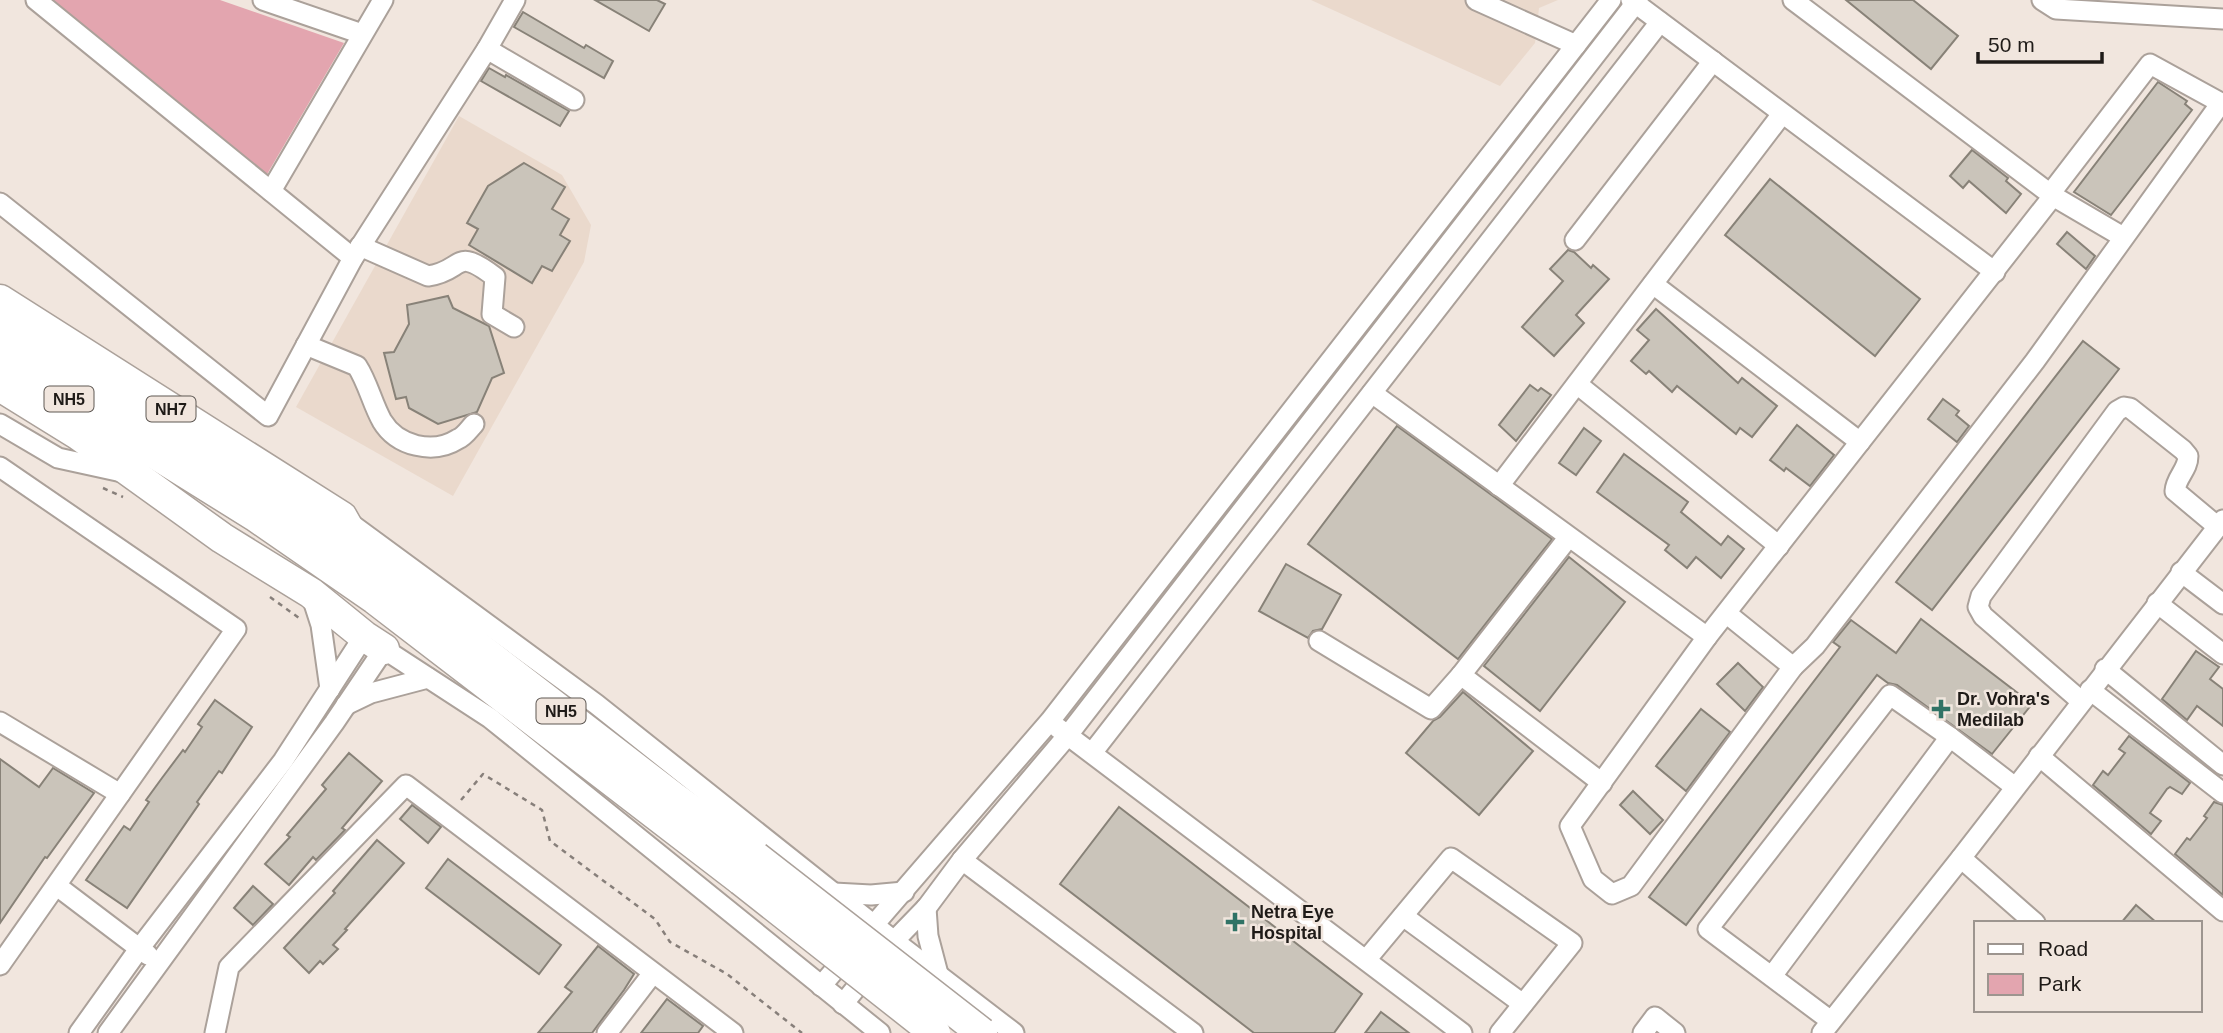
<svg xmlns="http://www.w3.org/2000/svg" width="2223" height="1033" font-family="Arial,sans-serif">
<rect width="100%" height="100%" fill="#f1e6de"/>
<!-- built -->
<g fill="#ead9cc">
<polygon points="1311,0 1558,0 1539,8 1535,43 1500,86"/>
<polygon points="459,116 562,175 591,225 584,262 453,496 296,407"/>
</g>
<!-- green -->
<polygon fill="#e3a5af" points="52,0 220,0 344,43 266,176"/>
<!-- building -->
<g fill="#cac4ba" stroke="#888278" stroke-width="2">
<polygon points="595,0 657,0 665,4 649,31"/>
<polygon points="1846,0 1913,0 1958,36 1931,69"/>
<polygon points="523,12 584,48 586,45 613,61 604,78 514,27"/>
<polygon points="489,68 505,77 506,75 569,111 560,126 481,81"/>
<polygon points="2158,82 2187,101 2185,104 2192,110 2111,215 2074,192"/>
<polygon points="1972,150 2004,175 2008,178 2006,181 2021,194 2006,213 1969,181 1963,188 1950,176"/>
<polygon points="524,163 565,187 552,209 569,219 560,235 570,241 552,271 542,266 532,283 469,245 478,229 467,223 488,186"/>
<polygon points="1770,179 1920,299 1875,356 1725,235"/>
<polygon points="2067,232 2095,256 2086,269 2057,244"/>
<polygon points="1568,250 1574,252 1591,268 1593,265 1609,279 1576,315 1584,323 1554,356 1522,327 1563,281 1550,269"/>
<polygon points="448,296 453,308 489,326 504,373 492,378 477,412 438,424 409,408 406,397 396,399 384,353 394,352 409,324 407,305"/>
<polygon points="1656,309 1738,383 1742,378 1777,406 1752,437 1740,428 1736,434 1677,386 1672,392 1649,371 1646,374 1631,361 1649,340 1637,330"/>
<polygon points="2083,341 2119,369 1932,610 1896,582"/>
<polygon points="1530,385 1538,391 1541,388 1551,395 1516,441 1499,425"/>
<polygon points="1943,399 1959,411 1956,415 1969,426 1957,442 1928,419"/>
<polygon points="1797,425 1834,455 1810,486 1786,468 1784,471 1770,460"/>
<polygon points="1397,426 1552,539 1458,659 1308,544"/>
<polygon points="1584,428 1601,441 1576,475 1559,463"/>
<polygon points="1624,454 1688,502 1681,512 1721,545 1728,536 1744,549 1721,578 1696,557 1687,568 1665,550 1669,545 1597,492"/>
<polygon points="1569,557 1625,602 1540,711 1484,666"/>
<polygon points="1286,564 1341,595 1322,629 1313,631 1308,638 1259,611"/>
<polygon points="1921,619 2032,704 1992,754 1897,685 1888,683 1877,675 1686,925 1649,897 1840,647 1833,642 1851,620 1896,653"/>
<polygon points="2196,651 2219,667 2210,679 2223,689 2223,726 2197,706 2187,720 2162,699"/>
<polygon points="1738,663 1763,687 1745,711 1717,684"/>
<polygon points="1463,692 1533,751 1479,815 1406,753 1433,721 1440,717"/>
<polygon points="215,700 252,727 222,773 219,771 197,802 199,804 127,908 86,880 124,826 130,830 149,802 146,800 162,778 183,750 185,752 202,727 198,724"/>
<polygon points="1701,709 1730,732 1686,791 1656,766"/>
<polygon points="2129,736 2190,783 2182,794 2170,787 2167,789 2150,813 2161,821 2151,834 2093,785 2103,771 2108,775 2125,753 2119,749"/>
<polygon points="349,753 382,781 342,828 345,830 316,860 313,857 289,885 265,864 290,837 287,835 326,789 322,785"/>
<polygon points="0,759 39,787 53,768 94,793 47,858 45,857 0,923"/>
<polygon points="1633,791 1663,820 1650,834 1620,805"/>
<polygon points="2214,802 2223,805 2223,895 2175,854 2187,838 2190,840 2207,818 2204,816"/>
<polygon points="412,805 441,827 428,843 400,819"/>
<polygon points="1119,807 1362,994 1334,1033 1254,1033 1060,884"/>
<polygon points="377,840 404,863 345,929 347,930 333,945 338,949 323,964 320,961 309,973 284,948 335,893 333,891"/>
<polygon points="448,859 561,945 539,974 426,888"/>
<polygon points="253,886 273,904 253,925 234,908"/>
<polygon points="2136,905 2157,923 2121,923"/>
<polygon points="598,946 634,974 624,990 592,1033 538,1033 572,992 565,987"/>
<polygon points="667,999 703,1026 698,1033 641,1033"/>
<polygon points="1381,1012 1409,1033 1365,1033"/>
</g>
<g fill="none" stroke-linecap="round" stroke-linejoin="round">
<defs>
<g id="minor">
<polyline points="36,0 353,258"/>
<polyline points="263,0 362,34"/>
<polyline points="1476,0 1576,45"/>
<polyline points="1631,0 1995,272"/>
<polyline points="2042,0 2056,9 2223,19"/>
<polyline points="487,49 574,100"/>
<polyline points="271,191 383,0"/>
<polyline points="2053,196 2123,237"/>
<polyline points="0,203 268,416 353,258 487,49 515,0"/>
<polyline points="1575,240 1713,61"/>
<path d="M360,246l68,30c37,-5 25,-31 67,1l-3,37 22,13"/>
<polyline points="1653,284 1860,442"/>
<path d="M306,345l51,21c11,17 15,37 25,55 15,25 51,34 76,18 7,-3 11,-10 16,-15"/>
<polyline points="1577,384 1779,546"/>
<polyline points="1372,393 1707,637"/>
<polyline points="0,424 58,458 122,472"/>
<polyline points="0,467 236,629 0,965"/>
<polyline points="1499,486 1782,114"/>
<polyline points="351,524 596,704 894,941 1014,1033"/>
<polyline points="2181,572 2223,604"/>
<polyline points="311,594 321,625 330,689"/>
<polyline points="2157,603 2223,654"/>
<polyline points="1726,613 1793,667 1631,886 1612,894 1593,879 1570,826 1707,637 2053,196 1793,0"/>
<polyline points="1319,641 1431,709 1461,675 1568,538"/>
<polyline points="1793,667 1815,646 2035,361 2221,103 2150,64 2050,194"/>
<polyline points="2105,669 2223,765"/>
<polyline points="1461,675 1602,783"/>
<polyline points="2090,690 2223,793"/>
<path d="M2081,701l-98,-85 -5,-9 3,-11 136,-185 7,-4 6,1 53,42 5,6c0,14 -12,21 -13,35l43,36"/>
<polyline points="346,705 371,693 428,678"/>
<polyline points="0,722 120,794"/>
<polyline points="1058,728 1462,1033"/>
<polyline points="1092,753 1660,22"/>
<polyline points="2039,756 2223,911"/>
<polyline points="1961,858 2035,923"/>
<polyline points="962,860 1193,1033"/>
<polyline points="57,886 148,955"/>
<polyline points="834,893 871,895 904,892"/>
<polyline points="926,908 928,936 938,974"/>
<polyline points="1403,916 1523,1004"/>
<polyline points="1366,960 1451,858 1572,943 1500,1033"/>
<polyline points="1772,976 1950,737"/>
<polyline points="821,986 1050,721 1611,0"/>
<polyline points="843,1004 894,941 927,907 962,860 1068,735 1638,0"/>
<polyline points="1831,1021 1708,929 1890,695 1950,737 2015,787"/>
<polyline points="79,1033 139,949 283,761 364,636"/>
<polyline points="108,1033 334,723 384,649 490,718 880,1033"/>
<polyline points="215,1033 229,967 406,785 733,1033"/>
<polyline points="607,1033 653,973"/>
<polyline points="1643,1033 1655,1017 1675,1033"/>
<polyline points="1822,1033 1961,858 2223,520"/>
</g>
<g id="highway">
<polyline points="0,300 342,517 364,556"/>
<polyline points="0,327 70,367 368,562 673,797 756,857"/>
<polyline points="0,357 255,516 375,599 741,880"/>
<polyline points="0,386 79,435 222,538 311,593 364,636 384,649"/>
</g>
</defs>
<!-- minor casing -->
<use href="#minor" stroke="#aba19a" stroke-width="23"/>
<!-- highway casing -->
<use href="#highway" stroke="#aba19a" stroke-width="33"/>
<!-- path -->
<g stroke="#877f7a" stroke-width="2.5" stroke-dasharray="5 5" stroke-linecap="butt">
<polyline points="103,488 123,497"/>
<polyline points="270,597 299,618"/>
<polyline points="461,800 483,774 542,810 550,841 655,919 670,942 727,974 802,1033"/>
</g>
<!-- minor -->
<use href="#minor" stroke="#fff" stroke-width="19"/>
<!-- highway -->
<use href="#highway" stroke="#fff" stroke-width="30"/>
<defs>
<g id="highway-bridge">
<polyline points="756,857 982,1033"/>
<polyline points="741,880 935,1033"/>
</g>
</defs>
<!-- highway-bridge casing -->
<use href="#highway-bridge" stroke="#aba19a" stroke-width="33" stroke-linecap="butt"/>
<!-- highway-bridge -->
<use href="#highway-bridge" stroke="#fff" stroke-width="30"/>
</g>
<!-- markers -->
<g fill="#307366" stroke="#f1e6de" stroke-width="2.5">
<path d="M1937.5 698.5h7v7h7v7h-7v7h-7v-7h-7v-7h7z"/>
<path d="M1231.5 911.5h7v7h7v7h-7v7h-7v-7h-7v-7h7z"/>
</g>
<g text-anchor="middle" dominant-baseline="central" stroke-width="5" stroke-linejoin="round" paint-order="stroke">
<!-- shield labels -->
<g fill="#f1e6de" stroke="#5e5853" stroke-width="2">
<rect x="44.5" y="386.5" width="49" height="25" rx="5"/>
<rect x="146.5" y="396.5" width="49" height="25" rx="5"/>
<rect x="536.5" y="698.5" width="49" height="25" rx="5"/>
</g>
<g font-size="16" font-weight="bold" fill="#1f1b18">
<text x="69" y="399">NH5</text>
<text x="171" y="409">NH7</text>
<text x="561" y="711">NH5</text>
</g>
<!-- poi labels -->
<g font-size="18" font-weight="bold" fill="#1f1b18" stroke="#f1e6de" text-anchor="start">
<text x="1957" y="699">Dr. Vohra's<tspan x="1957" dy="21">Medilab</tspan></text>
<text x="1251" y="912">Netra Eye<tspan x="1251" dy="21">Hospital</tspan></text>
</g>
</g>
<!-- legend -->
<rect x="1974" y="921" width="228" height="91" fill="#f1e6de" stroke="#9d958f" stroke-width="2"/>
<rect x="1988" y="944" width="35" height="10" fill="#ffffff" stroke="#9d958f" stroke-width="2"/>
<text x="2038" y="956" font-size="21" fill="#1f1b18">Road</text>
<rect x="1988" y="974" width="35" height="21" fill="#e3a5af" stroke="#9d958f" stroke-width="2"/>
<text x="2038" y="991" font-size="21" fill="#1f1b18">Park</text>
<!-- scale -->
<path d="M1978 52v10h124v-10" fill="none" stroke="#1f1b18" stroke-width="3.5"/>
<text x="1988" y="52" font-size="21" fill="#1f1b18" stroke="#f1e6de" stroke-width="5" paint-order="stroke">50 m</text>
</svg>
